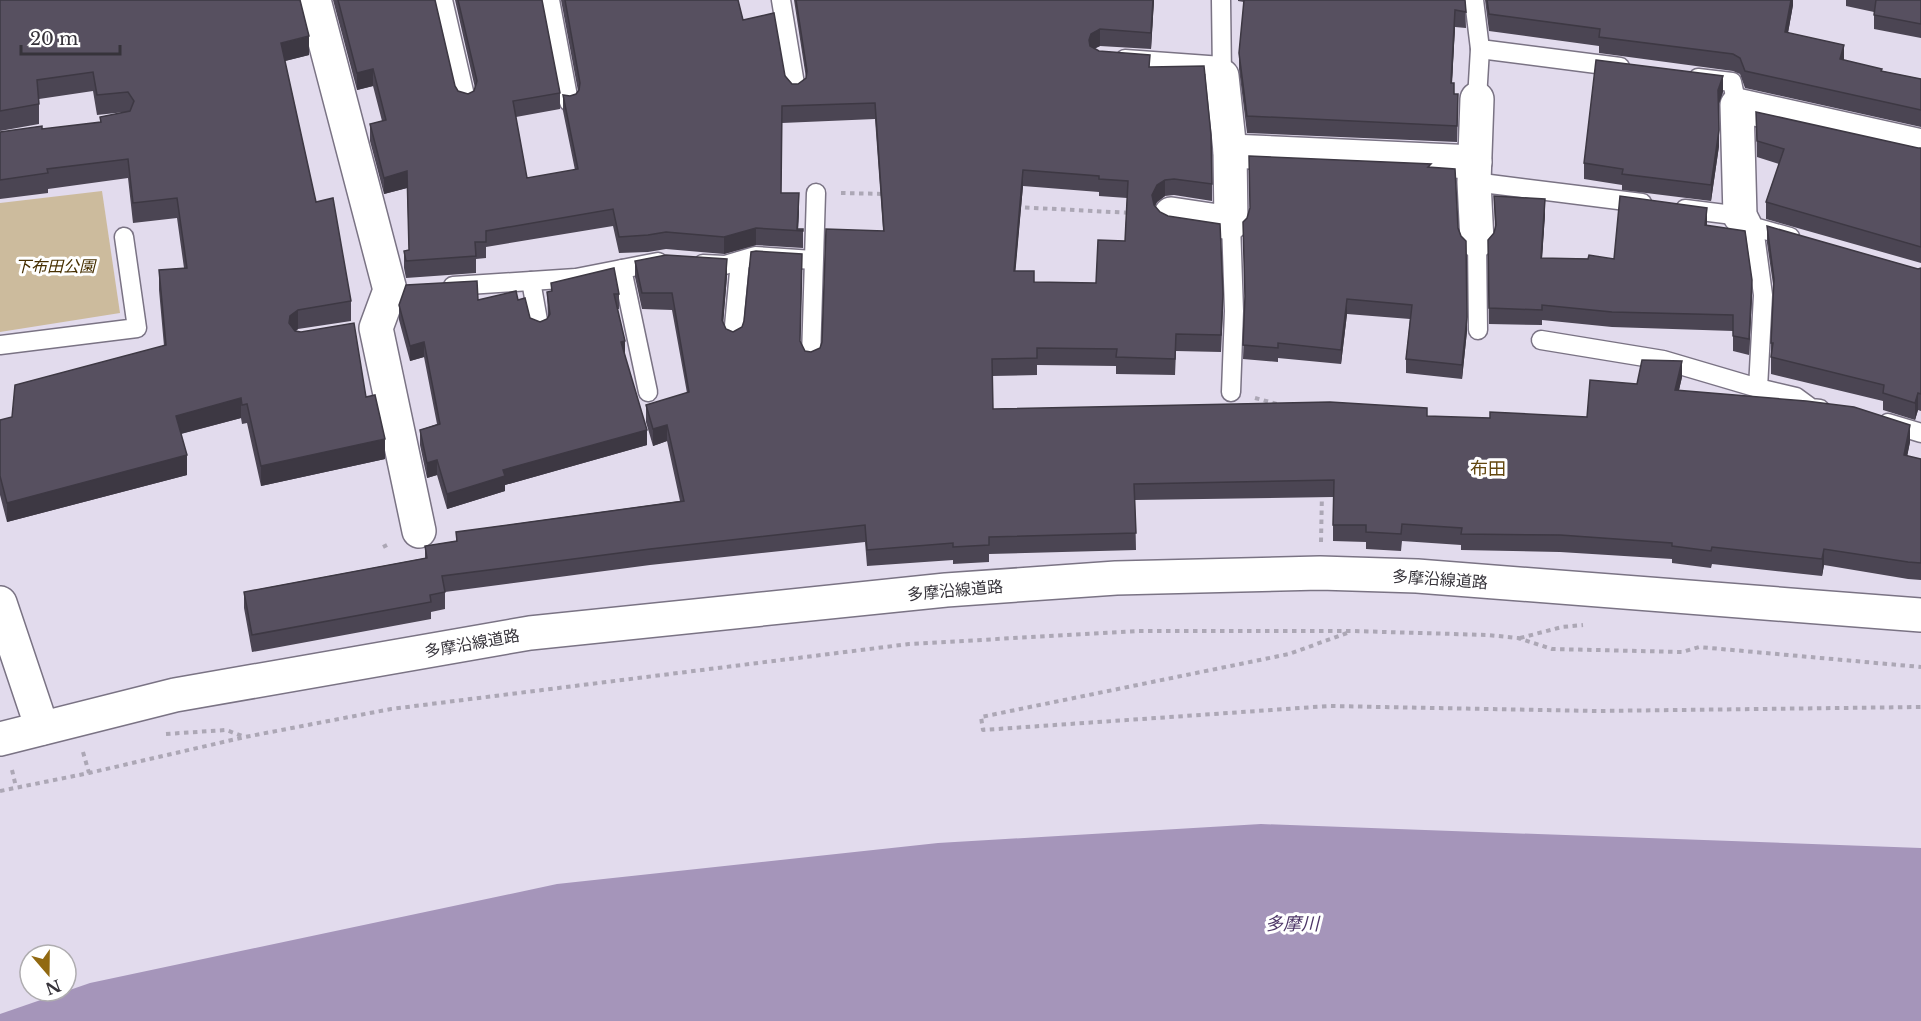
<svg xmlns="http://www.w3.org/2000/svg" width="1921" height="1021" font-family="'Libre Baskerville','Noto Sans JP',serif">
<rect width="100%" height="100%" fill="#e2dbed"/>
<!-- green -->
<polygon fill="#ccbb9d" points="102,191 120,313 0,332 0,203"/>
<!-- water -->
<polygon fill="#a595ba" points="1261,824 1921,848 1921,1021 0,1021 0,1014 90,983 557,884 938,843"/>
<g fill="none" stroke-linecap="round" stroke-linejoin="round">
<defs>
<g id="lane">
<polyline points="443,0 466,100"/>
<polyline points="550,0 569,102"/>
<polyline points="781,0 796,90"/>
<polyline points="1221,0 1222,76"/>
<polyline points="1474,0 1480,49 1477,99"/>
<polyline points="1480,49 1620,67"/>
<polyline points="1125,59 1222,66"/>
<polyline points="1698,78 1732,82 1737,105"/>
<polyline points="1474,182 1642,203"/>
<polyline points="1685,209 1749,217 1754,227 1790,237"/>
<polyline points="1231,223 1234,311 1231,392"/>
<polyline points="1754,227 1763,295 1758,388 1796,397 1811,408 1820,409"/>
<polyline points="1477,241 1478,330"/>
<polyline points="703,264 725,265 755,256 813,260"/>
<polyline points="622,269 648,392"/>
<polyline points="531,281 539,326"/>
<polyline points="453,286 576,278 658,262"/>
<polyline points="733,337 740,261"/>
<polyline points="1541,340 1663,360 1758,388"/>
<polyline points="0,345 137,328 124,237"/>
<polyline points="811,358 816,193"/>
<polyline points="1888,423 1921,433"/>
</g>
<g id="street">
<polyline points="314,0 390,290 376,328 419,531"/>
<polyline points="1230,151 1475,162"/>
<polyline points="1171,214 1231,223 1230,151 1222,76"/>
<polyline points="1740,216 1737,105 1921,146"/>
<polyline points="1477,241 1474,182 1477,99"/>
</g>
<g id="secondary">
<polyline points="0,603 42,728"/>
<polyline points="0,739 175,695 530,633 946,590 1116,578 1320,573 1417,576 1921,615"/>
</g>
</defs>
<!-- lane casing -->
<use href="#lane" stroke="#7a7384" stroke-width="21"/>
<!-- street casing -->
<use href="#street" stroke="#7a7384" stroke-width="36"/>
<!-- secondary casing -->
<use href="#secondary" stroke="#7a7384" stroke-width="36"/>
<!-- path -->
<g stroke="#aca7b5" stroke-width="4" stroke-dasharray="4.5 4.5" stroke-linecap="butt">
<polyline points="841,193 885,194"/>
<polyline points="1016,207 1132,213"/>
<polyline points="1255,398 1277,404"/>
<polyline points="1321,542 1322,492"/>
<polyline points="383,547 391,543"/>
<polyline points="1347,633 1289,654 981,717 983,730 1329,706 1597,711 1921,707"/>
<polyline points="1520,638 1562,627 1583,625"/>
<polyline points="166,734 226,730 245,737"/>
<polyline points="83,752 89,773"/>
<polyline points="12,770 16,787"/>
<polyline points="0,791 89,773 245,737 391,709 909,644 1139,631 1352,631 1488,635 1518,638 1552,649 1682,652 1699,647 1921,667"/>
</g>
<!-- lane -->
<use href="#lane" stroke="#fff" stroke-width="18"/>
<!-- street -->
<use href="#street" stroke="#fff" stroke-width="33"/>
<!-- secondary -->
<use href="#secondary" stroke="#fff" stroke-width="33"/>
</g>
<!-- wall -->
<g fill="#4b4553" fill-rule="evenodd">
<polygon points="0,0 309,55 285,61 316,202 351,301 351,321 298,329 296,331 366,397 385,459 261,486 247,423 242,424 241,418 181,434 187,475 7,522 0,495 0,420 12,417 164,346 159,290 159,270 184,268 177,218 133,223 128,178 48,189 48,193 0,199 0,132 42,129 100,123 100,117 125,112 97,115 93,91 39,99 39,124 0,131"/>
<path d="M333,0h102l20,86 3,5 10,3 6,-3 1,-3 -20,-88h87l18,93v16l-44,8 11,61 48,-8 -12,-59v-16l7,1 6,-2 2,-3 -17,-91h177l5,20 49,64h6l8,-6 -12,-78h360l-3,49 -51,-3 -6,3 5,2 51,16 62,117v17l-38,-6 -9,1 -8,6 -2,4 68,105 -2,41 -45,-1 -1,24 -59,-1v-8l-79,-1v10l-45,1 1,33 497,9 97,-1 50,-33 45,-7 -3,13 231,52 -3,14 14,3v121l-13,-1 -84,-14 -2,11 -110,-12 -1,4 -39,-5v-4l-112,-7 -99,-2v-5l-59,-4 -1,10 -35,-2v-7l-33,-1v-44l-198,3 1,50 -147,4v8l-36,2v-4l-86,6 -2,-24 -215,23 -205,27v17l-14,3v7l-179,33 -8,-44v-16l181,-34v-12l31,-5v-9l224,-31 -13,-60 -14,5 -7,-24v-17l41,-12 -15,-83 -30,-1 -7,-32v-16l92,15 -4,47 3,6 7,3 9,-5 60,-56 -2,71 5,9 6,1 9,-4 63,-118 -8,-111 -93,4 -1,70 18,17 -1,19h5v19l-47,-3 -32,9 -58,-5 -18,3 -29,1 -6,-27 -127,21v11l-10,1v14l-70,5 -2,-10v-17l5,-1 -2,-62 -23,6 -14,-53v-17l12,-3 -9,-35 -16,4zM1023,186l76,6v4l28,2 -2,43 -29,42 -62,-1 -19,-11z"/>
<polygon points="1238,0 1465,0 1466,28 1455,27 1452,83 1458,111 1457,142 1247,133 1239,69 1239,53 1244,2 1238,1"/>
<polygon points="1485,0 1793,0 1793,5 1788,33 1844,60 1882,71 1921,79 1921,127 1745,88 1740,74 1733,71 1599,53 1599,46 1489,31"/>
<polygon points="1846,0 1921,0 1921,38 1874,29 1874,12 1846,6"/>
<polygon points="1723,92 1719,104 1719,146 1711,201 1622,190 1622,185 1584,179 1584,163"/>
<polygon points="1756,112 1918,148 1921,148 1921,263 1766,219 1766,202 1779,164 1757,157"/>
<polygon points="1431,167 1458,228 1467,331 1462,379 1406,373 1406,359 1410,319 1347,314 1341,364 1278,358 1278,362 1243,359 1245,303 1243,222 1247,218"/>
<polygon points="1494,196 1545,214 1542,258 1614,259 1707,223 1707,226 1752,295 1749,355 1733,351 1733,331 1612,327 1542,320 1542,325 1489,324 1488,240 1494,233 1495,228"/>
<polygon points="1767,226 1918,269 1921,268 1921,411 1918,410 1915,420 1883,410 1883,401 1771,374 1771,343 1774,291 1767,243"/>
<polygon points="551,283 619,294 619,309 617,309 625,355 647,445 505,485 505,491 447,509 437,475 427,478 420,445 420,430 437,424 424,357 410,361 399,320 399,305 478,300 518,300 530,318 540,322 547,319 548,317 547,292 551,291"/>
</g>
<!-- shaded-wall -->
<g fill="#3d3843">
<polygon points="1153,0 1154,0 1151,49 1151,33"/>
<polygon points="1791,0 1793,0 1793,5 1785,49 1785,32"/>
<polygon points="1455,10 1455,27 1451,100 1451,83"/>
<polygon points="1100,29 1100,46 1091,50 1089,40 1091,34"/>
<polygon points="309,36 309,55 281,62 281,43"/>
<polygon points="1844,45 1844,62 1840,59"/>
<polygon points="373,69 373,86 357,90 357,73"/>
<polygon points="1723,76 1723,92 1718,106 1718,90"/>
<polygon points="1719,130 1719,146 1711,201 1711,185"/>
<polygon points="1023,170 1023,186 1014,288 1014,271"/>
<polygon points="407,171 407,188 384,194 384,178"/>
<polygon points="1165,180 1165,196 1157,202 1152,212 1152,195 1157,185"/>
<polygon points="799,193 799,210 798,231 797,231"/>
<polygon points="1545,199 1545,214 1541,274 1541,258"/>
<polygon points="1707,208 1707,223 1705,241 1705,225"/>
<polygon points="756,228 756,245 724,254 724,237"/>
<polygon points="727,259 727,276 722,337 722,320"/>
<polygon points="1752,280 1752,295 1749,355 1749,339"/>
<polygon points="1347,299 1347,314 1341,364 1341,350"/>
<polygon points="298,310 298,329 290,335 290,316"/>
<polygon points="1467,317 1467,331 1462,379 1462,365"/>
<polygon points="625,341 625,356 621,342"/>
<polygon points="424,342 424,357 410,361 410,346"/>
<polygon points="1682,361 1682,377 1675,407 1675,390"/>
<polygon points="1918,393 1918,410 1915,420 1915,403"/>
<polygon points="241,398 241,418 176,435 176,416"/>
<polygon points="667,425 667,441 653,446 653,429"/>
<polygon points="1910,425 1910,442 1904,472 1904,455"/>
<polygon points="647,430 647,445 505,485 505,491 447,509 447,494 503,470"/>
<polygon points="385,439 385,459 261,486 261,466"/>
<polygon points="187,455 187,475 7,522 7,503"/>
<polygon points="437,460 437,475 427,478 427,463"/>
<polygon points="1824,549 1824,565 1822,576 1822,559"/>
</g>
<!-- building -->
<g fill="#575060" stroke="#3d3843" stroke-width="1.5" fill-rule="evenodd">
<polygon points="0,0 300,0 309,36 281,43 316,202 333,198 351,301 298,310 290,316 289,323 295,331 301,332 354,323 366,397 375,395 385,439 261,466 247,404 242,405 241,398 176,416 187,455 7,503 0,476 0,420 12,417 15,385 166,345 159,270 187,268 177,198 133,203 128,159 47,169 48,173 0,180 0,132 42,126 42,129 101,122 100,117 130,111 134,101 128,92 97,95 93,72 37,80 39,104 0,111"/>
<path d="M338,0h97l20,86 3,5 10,3 6,-3 3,-10 -19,-81h84l18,93 -47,8 14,77 51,-9 -15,-74 7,1 6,-2 3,-4 1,-7 -15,-83h173l5,20 31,-7 11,63 7,8h6l8,-6 1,-7 -11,-71h357l-2,33 -51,-4 -9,5 -2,6 1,6 9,5 51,4 -1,12 55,-1 7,69 1,49 -38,-5 -9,1 -8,5 -5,10 2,10 6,7 8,4 52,8 3,70 -2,41 -45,-1 -1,25 -59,-2 1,-8 -80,-1v10l-45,1 1,50 337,-7 97,6v8l63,2v-6l97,5 3,-37 47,4 5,-24 40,1 -7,29 131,11 48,6 56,18 -6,30 17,4v104l-13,-1 -84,-13 -2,10 -110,-12 -1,4 -39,-5v-3l-112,-8 -99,-1 1,-6 -60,-4 -1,10 -35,-2v-7h-33l1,-45 -200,4 2,49 -147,4v8l-36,2v-4l-86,7 -2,-25 -215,24 -208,27 3,16 -15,3 1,7 -179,33 -8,-43 183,-34 -2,-12 32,-5 -1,-9 228,-31 -17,-76 -14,4 -7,-24 43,-13 -17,-99h-30l-7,-32 31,-6 61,4 -5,61 4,9 7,3 9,-5 2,-6 7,-69 5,-1 46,3 -2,87 5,10 6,1 9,-4 2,-6 4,-113 58,2 -9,-128 -93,3 -1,87h18l-2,36h6v2l-47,-3 -32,9 -58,-5 -18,3 -29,2 -6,-28 -127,22v11h-11l1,14 -70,5 -2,-10 5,-1 -2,-79 -23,7 -14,-54 16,-4 -13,-51 -16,4zM1023,170l76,6v3l29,2 -3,60 -27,-1 -2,43 -62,-1v-11h-20z"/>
<polygon points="1244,0 1465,0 1466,12 1455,10 1451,83 1454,83 1454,94 1458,94 1457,126 1247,116 1239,53"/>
<polygon points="1487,0 1791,0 1785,32 1844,45 1840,59 1882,69 1881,71 1921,79 1921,110 1745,71 1740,58 1733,54 1599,37 1600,29 1489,14"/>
<polygon points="1876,0 1921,0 1921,24 1874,15"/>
<polygon points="1596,60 1723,76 1718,90 1719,130 1711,185 1622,174 1623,169 1584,163"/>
<polygon points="1756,112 1918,148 1921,148 1921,247 1766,202 1784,149 1757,141"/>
<polygon points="1249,156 1431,164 1428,167 1455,169 1458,228 1461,236 1466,241 1467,317 1462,365 1406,359 1412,305 1347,299 1341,350 1278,343 1278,348 1243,345 1245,296 1243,222 1247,218 1250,208"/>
<polygon points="1494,196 1545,199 1541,258 1588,259 1589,255 1614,259 1620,196 1707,208 1705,225 1745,231 1752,280 1749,339 1733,336 1733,315 1612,312 1542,305 1542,310 1489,308 1488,240 1494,233 1496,225"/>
<polygon points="1767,226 1918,269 1921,268 1921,394 1918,393 1915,403 1883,393 1884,385 1771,357 1773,343 1771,343 1774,279"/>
<polygon points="614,268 619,294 614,294 625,341 621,342 647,430 503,470 505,476 447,494 437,460 427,463 420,430 440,424 424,342 410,346 399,305 406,285 477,281 478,300 516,291 518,300 525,298 530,318 540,322 547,319 550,314 547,292 552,291 551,283"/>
</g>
<g text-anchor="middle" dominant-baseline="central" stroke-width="6" stroke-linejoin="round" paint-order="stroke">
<!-- park labels -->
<g font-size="16" font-style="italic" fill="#462f00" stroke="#fff">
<text x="55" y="266">下布田公園</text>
</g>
<!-- street labels -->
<g font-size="16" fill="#36333a" stroke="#fff">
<text transform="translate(1440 579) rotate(4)">多摩沿線道路</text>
<text transform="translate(955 590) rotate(-5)">多摩沿線道路</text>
<text transform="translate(472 643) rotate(-10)">多摩沿線道路</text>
</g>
<!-- neighbourhood labels -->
<g font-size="18" fill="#64480f" stroke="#fff">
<text x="1488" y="469">布田</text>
</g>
<!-- water labels -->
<g font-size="18" font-style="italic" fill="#4d3667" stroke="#fff">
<text x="1292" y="924">多摩川</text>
</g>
</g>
<!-- north arrow -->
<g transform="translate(48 973) rotate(160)"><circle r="28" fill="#ffffff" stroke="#afadb0" stroke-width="1.5"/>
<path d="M0-4.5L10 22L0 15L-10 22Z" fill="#916911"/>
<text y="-9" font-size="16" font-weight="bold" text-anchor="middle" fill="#36333a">N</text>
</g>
<!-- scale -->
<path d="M21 45v9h99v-9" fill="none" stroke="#36333a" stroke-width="3"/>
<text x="30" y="45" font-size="18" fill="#36333a" stroke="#ffffff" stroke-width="4.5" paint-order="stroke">20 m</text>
</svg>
